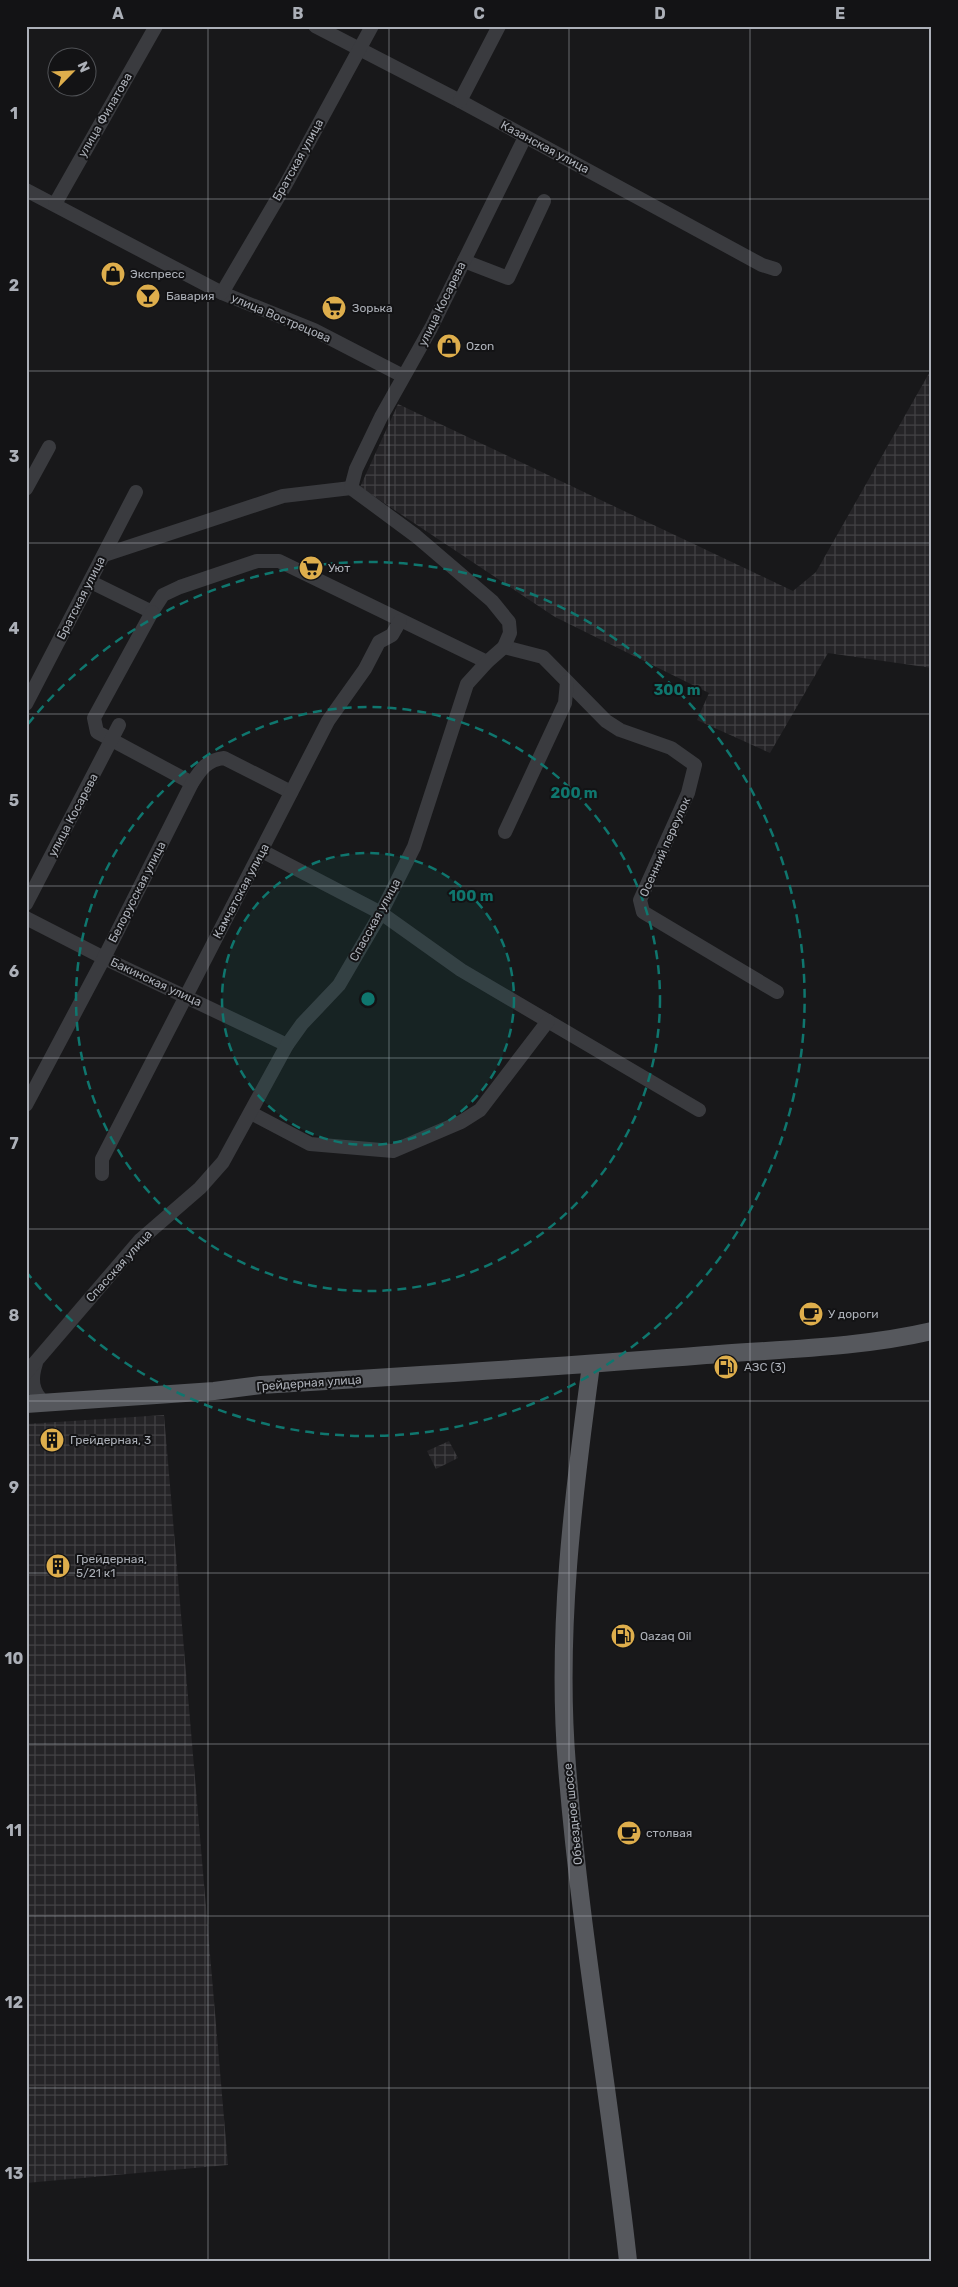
<svg xmlns="http://www.w3.org/2000/svg" width="958" height="2287" font-family="Rubik,sans-serif">
<defs>
<pattern id="industrial-grid" width="8" height="8" patternUnits="userSpaceOnUse" patternTransform="scale(1.25)"><rect width="8" height="8" fill="#252427"/><path d="M0 4h8M4 0v8" fill="none" stroke="#424144"/></pattern>
</defs>
<rect width="100%" height="100%" fill="#18181a"/>
<!-- industrial -->
<g fill="url(#industrial-grid)">
<polygon points="932,368 932,668 828,653 770,753 697,720 709,693 555,617 360,487 398,404 793,591 816,572"/>
<polygon points="164,1415 228,2165 26,2183 26,1424"/>
<polygon points="449,1441 458,1458 436,1469 427,1451"/>
</g>
<g fill="none" stroke-linecap="round" stroke-linejoin="round">
<!-- minor -->
<g stroke="#3a3b3f" stroke-width="14">
<polyline points="315,26 460,101 762,265 775,269"/>
<polyline points="460,101 499,26"/>
<polyline points="26,190 222,293 314,330 403,376"/>
<polyline points="55,204 156,26"/>
<polyline points="464,261 508,278 544,201"/>
<polyline points="222,293 286,184 372,26"/>
<polyline points="26,489 49,447"/>
<polyline points="104,555 283,496 351,488"/>
<polyline points="91,582 152,612 163,595 180,587 257,561 279,561 487,662"/>
<polyline points="152,612 94,718 97,732 192,783"/>
<polyline points="504,647 543,657 606,721 620,730 671,748 695,765 688,793 640,900 643,912 777,992"/>
<polyline points="26,704 136,492"/>
<polyline points="505,832 565,703 567,682"/>
<polyline points="262,851 381,913 461,970 699,1110"/>
<polyline points="26,904 119,725"/>
<polyline points="26,918 104,958 287,1045"/>
<path d="M26,1105l78,-147 88,-175c9,-14 15,-23 32,-25l67,34"/>
<polyline points="251,1113 310,1144 393,1151 461,1122 480,1110 548,1021"/>
<polyline points="102,1174 102,1159 328,721 365,669 379,642 392,635 400,621"/>
<path d="M36,1363c-5,15 -5,29 9,40"/>
<polyline points="26,1373 140,1240 200,1188 223,1162 287,1045 302,1024 339,985 381,913 414,847 467,684 487,662 504,647 510,633 509,622 492,601 416,536 351,488 356,469 381,417 431,328 525,137"/>
</g>
<!-- major -->
<g stroke="#56585d" stroke-width="18">
<path d="M591,1365c-18,132 -35,268 -24,401 13,166 43,330 61,495"/>
<path d="M26,1404l188,-13 47,-6c149,-9 297,-18 445,-30 75,-6 153,-7 226,-24"/>
</g>
</g>
<!-- grid -->
<path fill="none" stroke="#acb0b8" stroke-width="1" stroke-opacity="0.55" d="M208,26v2235M389,26v2235M569,26v2235M750,26v2235M26,199h906M26,371h906M26,543h906M26,714h906M26,886h906M26,1058h906M26,1229h906M26,1401h906M26,1573h906M26,1744h906M26,1916h906M26,2088h906"/>
<!-- distance rings -->
<circle cx="368" cy="999" r="146" fill="#0f766e" fill-opacity=".12"/>
<g fill="none" stroke="#0f766e" stroke-width="2.5" stroke-dasharray="9 6">
<circle cx="368" cy="999" r="146"/>
<circle cx="368" cy="999" r="292"/>
<path d="M28 724A437 437 0 1 1 28 1274"/>
</g>
<!-- icons -->
<defs>
<symbol id="shop-disc" viewBox="-11 -11 22 22"><circle r="9.5" fill="#deae4c" stroke="#131315"/><path d="M-5-2.5h2.3a2.7 3.5 0 0 1 5.4 0H5L5.5 6h-11ZM-1.5-2.5h3a1.5 2.3 0 0 0-3 0Z" fill="#111"/></symbol>
<symbol id="bar-disc" viewBox="-11 -11 22 22"><circle r="9.5" fill="#deae4c" stroke="#131315"/><path d="M-6-5H6L.8 .8V4.5H3.5V6h-7V4.5H-.8V.8Z" fill="#111"/></symbol>
<symbol id="supermarket-disc" viewBox="-11 -11 22 22"><circle r="9.5" fill="#deae4c" stroke="#131315"/><path d="M-6-5.5h2.5l.6 2H6L4.5 2H-2.5L-4.4-4H-6ZM-1.5 3.2a1.3 1.3 0 1 0 .1 0ZM3 3.2a1.3 1.3 0 1 0 .1 0Z" fill="#111"/></symbol>
<symbol id="cafe-disc" viewBox="-11 -11 22 22"><circle r="9.5" fill="#deae4c" stroke="#131315"/><path d="M-5.5-4.5H6V0H3Q3 3.5 0 3.5H-2.5Q-5.5 3.5-5.5 0ZM3-3.2v2h1.7v-2ZM-6 4.5H4V6H-6Z" fill="#111"/></symbol>
<symbol id="fuel-disc" viewBox="-11 -11 22 22"><circle r="9.5" fill="#deae4c" stroke="#131315"/><path d="M-5.5-6h7V0h2V4h1.3V-2.5L3-4.5l.8-.8L6-3V5H2.5V1h-1V6h-7ZM-4.2-4.7v3.2H.2V-4.7Z" fill="#111"/></symbol>
<symbol id="building-disc" viewBox="-11 -11 22 22"><circle r="9.5" fill="#deae4c" stroke="#131315"/><path d="M-4-6H4V6H1V3H-1V6H-4ZM-2.5-4.3h1.7v1.8h-1.7ZM.8-4.3h1.7v1.8H.8ZM-2.5-1h1.7V.8h-1.7ZM.8-1h1.7V.8H.8Z" fill="#111"/></symbol>
</defs>
<g fill-rule="evenodd">
<use href="#shop-disc" x="99" y="260" width="28" height="28"/>
<use href="#bar-disc" x="134" y="282" width="28" height="28"/>
<use href="#supermarket-disc" x="320" y="294" width="28" height="28"/>
<use href="#shop-disc" x="435" y="332" width="28" height="28"/>
<use href="#supermarket-disc" x="297" y="554" width="28" height="28"/>
<use href="#cafe-disc" x="797" y="1300" width="28" height="28"/>
<use href="#fuel-disc" x="712" y="1353" width="28" height="28"/>
<use href="#building-disc" x="38" y="1426" width="28" height="28"/>
<use href="#building-disc" x="44" y="1552" width="28" height="28"/>
<use href="#fuel-disc" x="609" y="1622" width="28" height="28"/>
<use href="#cafe-disc" x="615" y="1819" width="28" height="28"/>
</g>
<g text-anchor="middle" dominant-baseline="central" stroke-width="4" stroke-linejoin="round" paint-order="stroke">
<!-- street labels -->
<g font-size="12" fill="#acb0b8" stroke="#131315">
<text transform="translate(105 115) rotate(-60)">улица Филатова</text>
<text transform="translate(545 147) rotate(28)">Казанская улица</text>
<text transform="translate(298 160) rotate(-61)">Братская улица</text>
<text transform="translate(442 304) rotate(-64)">улица Косарева</text>
<text transform="translate(281 318) rotate(23)">улица Вострецова</text>
<text transform="translate(81 598) rotate(-63)">Братская улица</text>
<text transform="translate(73 815) rotate(-62)">улица Косарева</text>
<text transform="translate(665 847) rotate(-66)">Осенний переулок</text>
<text transform="translate(241 891) rotate(-62)">Камчатская улица</text>
<text transform="translate(137 892) rotate(-63)">Белорусская улица</text>
<text transform="translate(375 920) rotate(-61)">Спасская улица</text>
<text transform="translate(156 982) rotate(25)">Бакинская улица</text>
<text transform="translate(119 1266) rotate(-48)">Спасская улица</text>
<text transform="translate(309 1383) rotate(-4)">Грейдерная улица</text>
<text transform="translate(573 1814) rotate(-96)">Объездное шоссе</text>
</g>
<!-- poi labels -->
<g font-size="12" fill="#acb0b8" stroke="#131315" text-anchor="start">
<text x="130" y="274">Экспресс</text>
<text x="166" y="296">Бавария</text>
<text x="352" y="308">Зорька</text>
<text x="466" y="346">Ozon</text>
<text x="328" y="568">Уют</text>
<text x="828" y="1314">У дороги</text>
<text x="744" y="1367">АЗС (3)</text>
<text x="70" y="1440">Грейдерная, 3</text>
<text x="76" y="1559">Грейдерная,<tspan x="76" dy="14">5/21 к1</tspan></text>
<text x="640" y="1636">Qazaq Oil</text>
<text x="646" y="1833">столвая</text>
</g>
</g>
<circle cx="368" cy="999" r="8" fill="#0f766e" stroke="#131315" stroke-width="2.5"/>
<g font-size="15" text-anchor="middle" font-weight="bold" fill="#0f766e" stroke="#131315" stroke-width="4" stroke-linejoin="round" paint-order="stroke">
<text x="677" y="695">300 m</text>
<text x="574" y="798">200 m</text>
<text x="471" y="901">100 m</text>
</g>
<!-- border -->
<rect width="958" height="2287" fill="none" stroke="#131315" stroke-width="55"/>
<!-- north arrow -->
<g transform="translate(72 72) rotate(66)"><circle r="24" fill="#131315" stroke="#505256"/>
<path d="M0-4L9 19L0 12L-9 19Z" fill="#deae4c"/>
<text y="-8" font-size="14" font-weight="bold" text-anchor="middle" fill="#acb0b8">N</text>
</g>
<rect x="28" y="28" width="902" height="2232" fill="none" stroke="#acb0b8" stroke-width="2"/>
<g font-size="16" text-anchor="middle" font-weight="bold" fill="#acb0b8">
<text x="118" y="19">A</text>
<text x="298" y="19">B</text>
<text x="479" y="19">C</text>
<text x="660" y="19">D</text>
<text x="840" y="19">E</text>
<text x="14" y="119">1</text>
<text x="14" y="291">2</text>
<text x="14" y="462">3</text>
<text x="14" y="634">4</text>
<text x="14" y="806">5</text>
<text x="14" y="977">6</text>
<text x="14" y="1149">7</text>
<text x="14" y="1321">8</text>
<text x="14" y="1493">9</text>
<text x="14" y="1664">10</text>
<text x="14" y="1836">11</text>
<text x="14" y="2008">12</text>
<text x="14" y="2179">13</text>
</g>
</svg>
